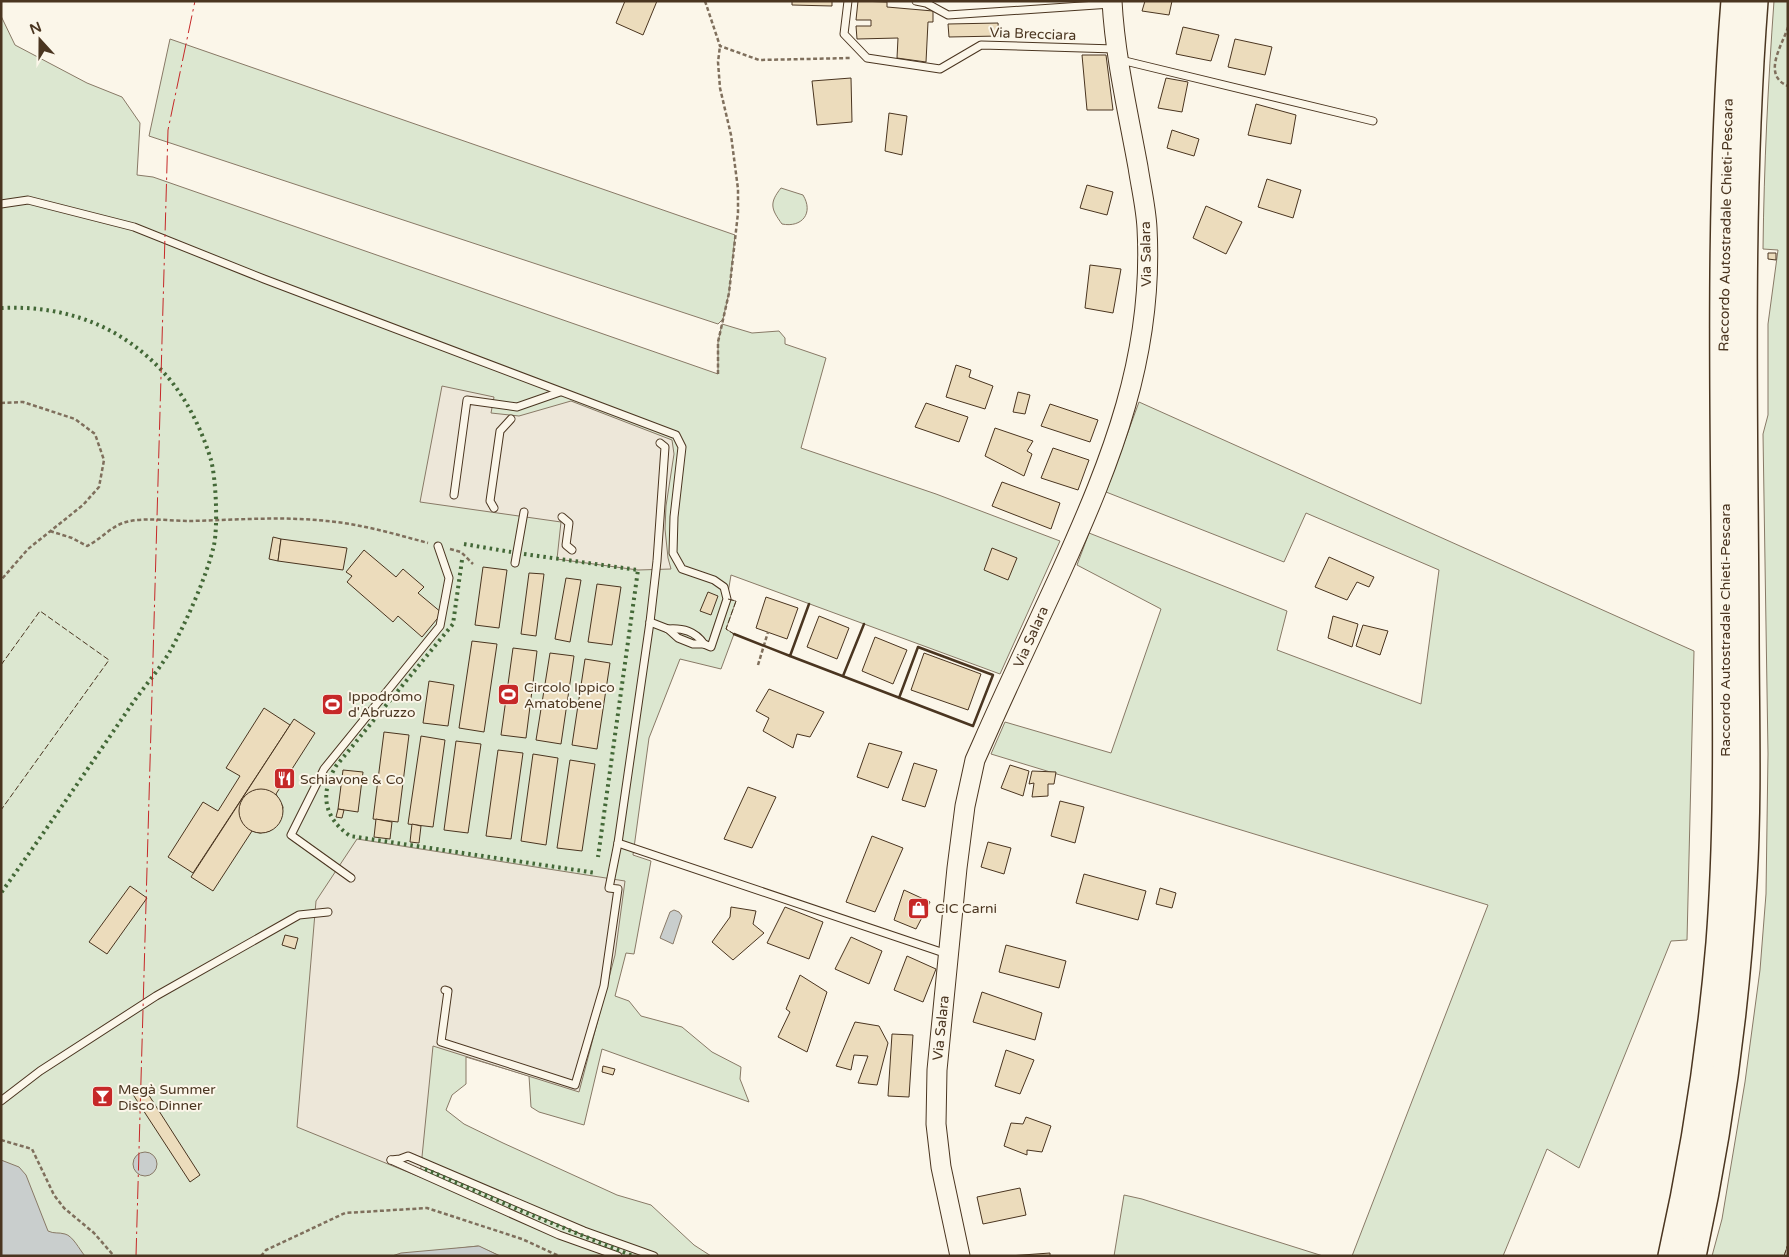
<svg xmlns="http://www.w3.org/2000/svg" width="1789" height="1257" font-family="'Varela Round',sans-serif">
<rect width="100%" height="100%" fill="#fbf6e9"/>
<!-- green -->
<g fill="#dce7d0" stroke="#887966">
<path d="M1774,1h14v1243l-4,12h-72l10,-37 23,-137 15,-112 6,-76 2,-140 -5,-320 5,-19v-91l10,-74 -15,-1c1,-83 5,-165 11,-248z"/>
<polygon points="1,16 15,45 87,83 122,97 140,123 137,175 153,177 718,374 718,342 722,324 752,333 779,331 785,338 785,344 826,358 801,448 936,494 1060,541 1000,674 731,575 727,599 736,601 726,629 734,634 721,669 680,659 649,738 633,855 651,861 634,954 626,953 615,996 629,1001 641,1016 682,1027 712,1052 741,1067 740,1079 749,1102 602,1049 584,1125 539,1112 531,1107 529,1076 466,1057 466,1084 452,1095 446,1110 464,1124 503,1143 617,1195 651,1205 694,1245 711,1256 500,1256 478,1246 392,1256 1,1256"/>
<polygon points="170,39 735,235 729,293 723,319 718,324 149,136"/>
<path d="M781,188l22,7c11,18 -1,33 -21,29 -11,-15 -13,-21 -1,-36z"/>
<polygon points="1139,402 1694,651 1687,940 1671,941 1579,1168 1547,1149 1503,1256 1352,1256 1488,905 991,754 1005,722 1111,753 1161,609 1077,565 1089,533 1287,611 1277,650 1421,704 1439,570 1306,513 1284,562 1106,492"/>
<polygon points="1124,1195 1142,1199 1323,1256 1114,1256"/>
</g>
<!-- parking -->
<g fill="#ede7d9" stroke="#887966">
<polygon points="442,386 494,397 491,413 519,416 571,401 672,440 674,454 666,506 665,529 668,558 671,569 638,570 557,559 561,522 420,502"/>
<polygon points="357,839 625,881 615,955 579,1092 433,1046 420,1177 297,1127 316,901"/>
</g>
<!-- water -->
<g fill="#c9cecd" stroke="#887966">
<polygon points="674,910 679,912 682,916 673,944 660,938 670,912"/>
<circle cx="145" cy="1164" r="12"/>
<path d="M1,1160l18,7 7,8 22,56c6,3 10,1 17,3 8,2 14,15 20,22h-84z"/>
<polygon points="479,1246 500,1256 392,1256 401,1253"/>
</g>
<!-- building -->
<g fill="#ecdcbc" stroke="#4a3520">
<polygon points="625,1 657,1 643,35 616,23"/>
<polygon points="792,1 832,1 832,6 792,5"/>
<polygon points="858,1 887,2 887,7 933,11 933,22 928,22 926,62 897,58 898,38 857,39 856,26 871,26 871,20 856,20"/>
<polygon points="1145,1 1172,1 1169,15 1142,11"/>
<polygon points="998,23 999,36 949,37 948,24"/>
<polygon points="1183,27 1219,35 1211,61 1176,54"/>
<polygon points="1235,39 1272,47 1265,75 1228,67"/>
<polygon points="1082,55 1106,55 1113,110 1087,110"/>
<polygon points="851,78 852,122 817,125 812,81"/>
<polygon points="1166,78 1188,82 1182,112 1158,108"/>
<polygon points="1256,104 1296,115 1291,144 1248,135"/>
<polygon points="889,113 907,116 902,155 885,151"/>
<polygon points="1172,130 1199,139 1194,156 1167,148"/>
<polygon points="1267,179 1301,190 1293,218 1258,207"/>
<polygon points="1087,185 1113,192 1107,215 1080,208"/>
<polygon points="1206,206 1242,222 1226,254 1193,238"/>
<polygon points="1768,253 1776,253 1776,260 1768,259"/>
<polygon points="1090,265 1121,269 1113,313 1085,308"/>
<polygon points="956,365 971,370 969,377 993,386 985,409 946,397"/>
<polygon points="1018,392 1030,395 1025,414 1013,412"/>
<polygon points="926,403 968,417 959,442 915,427"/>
<polygon points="1050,404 1098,420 1090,442 1041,426"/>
<polygon points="995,428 1033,441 1027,451 1032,454 1024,476 985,456"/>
<polygon points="1053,448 1089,460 1078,490 1041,478"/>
<polygon points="1002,482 1060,503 1051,529 992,506"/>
<polygon points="273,537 281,539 278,561 269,559"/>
<polygon points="281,539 347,548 343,570 278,561"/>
<polygon points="992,548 1017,558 1008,580 984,570"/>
<polygon points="364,550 396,577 403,569 424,587 418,593 442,613 422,637 398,616 393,622 347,582 352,576 346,572"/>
<polygon points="1329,557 1374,577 1369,587 1357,582 1347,600 1315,587"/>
<polygon points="483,567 507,570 499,628 475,625"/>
<polygon points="529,573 544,574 536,636 521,634"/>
<polygon points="566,578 581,580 570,642 555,639"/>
<polygon points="597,584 621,587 612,645 588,642"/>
<polygon points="708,592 718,596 711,615 700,611"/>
<polygon points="766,597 798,608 787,639 756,628"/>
<polygon points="819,616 849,628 837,659 807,647"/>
<polygon points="1333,616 1358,624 1352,647 1328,638"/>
<polygon points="1363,625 1388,631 1380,655 1356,646"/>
<polygon points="875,637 907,650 893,684 862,671"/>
<polygon points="472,641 497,644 484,732 459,728"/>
<polygon points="513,648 537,651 526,738 501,735"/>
<polygon points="550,653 574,656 561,744 536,740"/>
<polygon points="924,653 981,674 968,710 911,690"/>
<polygon points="585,659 610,663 597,749 572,745"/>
<polygon points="429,681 454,685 448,726 423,723"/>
<polygon points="769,689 824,712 810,737 797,734 793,748 763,731 769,718 756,711"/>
<polygon points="264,708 290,725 193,873 168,857 203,802 218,811 240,776 226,768"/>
<polygon points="294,719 315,733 276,794 283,807 280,821 270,831 260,833 252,831 213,891 191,877"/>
<polygon points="384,732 409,735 398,822 373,819"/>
<polygon points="421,736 445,740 433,827 408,824"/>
<polygon points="456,741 481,744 468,833 444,830"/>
<polygon points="869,743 902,752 888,788 857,777"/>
<polygon points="498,750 523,753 511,839 486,836"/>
<polygon points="533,754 558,758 546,845 521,841"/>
<polygon points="570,760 595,764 582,851 557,848"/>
<polygon points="914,763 937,770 925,807 902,800"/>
<polygon points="1010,765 1029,771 1023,796 1001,788"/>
<polygon points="343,770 363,772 358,812 338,809"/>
<polygon points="1032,771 1056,772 1054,784 1048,784 1048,796 1032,797 1034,783 1029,784"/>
<polygon points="748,787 776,797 752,848 724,839"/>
<circle cx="261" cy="811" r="22"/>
<polygon points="1060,801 1084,807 1075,843 1051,836"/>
<polygon points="338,809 344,810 342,818 336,817"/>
<polygon points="376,819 392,822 390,839 374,837"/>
<polygon points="412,824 421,826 419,843 410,842"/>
<polygon points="872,836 903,848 875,912 846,902"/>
<polygon points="988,842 1011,848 1004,874 981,867"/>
<polygon points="1084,874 1146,891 1138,920 1076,903"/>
<polygon points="130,886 147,898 107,954 89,942"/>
<polygon points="1160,888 1176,893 1172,908 1156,904"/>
<polygon points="904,890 930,902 916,929 894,920"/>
<polygon points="731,907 756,911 753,924 764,933 733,960 712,942 730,917"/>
<polygon points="785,907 823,922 809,959 767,943"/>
<polygon points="285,935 298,938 295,949 282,945"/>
<polygon points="851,937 882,951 869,984 835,969"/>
<polygon points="1006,945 1066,961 1059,988 999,972"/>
<polygon points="907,956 936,969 923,1002 894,990"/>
<polygon points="800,975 827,992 807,1052 778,1037 790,1012 786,1009"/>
<polygon points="982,992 1042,1013 1035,1040 973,1022"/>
<polygon points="855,1022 879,1026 888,1043 877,1085 858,1083 868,1056 854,1055 851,1070 836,1066"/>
<polygon points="892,1034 913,1035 909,1097 888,1096"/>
<polygon points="1006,1050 1034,1060 1020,1094 995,1086"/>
<polygon points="603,1066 615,1069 613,1075 602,1072"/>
<polygon points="143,1086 200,1175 190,1182 132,1093"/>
<polygon points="1026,1117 1051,1126 1042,1152 1027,1150 1027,1155 1004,1146 1011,1123 1023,1124"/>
<polygon points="1020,1188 1026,1215 983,1224 977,1197"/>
<polygon points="1050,1253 1050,1256 1009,1256"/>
</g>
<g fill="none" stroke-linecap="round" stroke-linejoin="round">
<defs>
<g id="lane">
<polyline points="848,1 844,34 867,58 940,69 981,45 1115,49"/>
<polyline points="916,1 926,3 948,15 1111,4"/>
<polyline points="1121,60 1373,121"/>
<polyline points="1,204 28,200 134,227 264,279 676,435 682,447 674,517 673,553 682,569 714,580 724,587 727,599 711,647 704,644 693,644 678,638 668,629 650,622"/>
<polyline points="454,495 467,400 517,407 560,392"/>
<polyline points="494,508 490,501 500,431 511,419"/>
<polyline points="562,517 569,523 566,545 572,550"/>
<polyline points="515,563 524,512"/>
<path d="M668,629c15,-1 27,2 36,15"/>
<polyline points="618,843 947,954"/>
<polyline points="351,878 291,835 324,769 440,626 449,578 438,546"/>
<polyline points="445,990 448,991 441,1042 575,1085 604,986 618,889 609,888 618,843 650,622 657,561 665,447 660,443"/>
<polyline points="1,1101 40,1071 156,996 299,915 328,912"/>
<polyline points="391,1160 400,1159 408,1156 584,1231 654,1256"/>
<polyline points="391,1160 559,1235 618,1256"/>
</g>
<path id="secondary" d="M960,1256l-19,-89 -5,-43 1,-54 20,-202 8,-62 10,-46 8,-18c25,-57 52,-113 78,-170 51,-113 93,-217 86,-344 -1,-20 -6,-41 -9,-61 -10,-55 -23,-110 -26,-166"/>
<g id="highway">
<path d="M1671,1256c23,-103 39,-208 48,-313 8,-103 7,-206 6,-309 -1,-211 -8,-422 9,-633"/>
<path d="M1693,1256c27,-124 44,-250 51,-376 5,-84 2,-169 2,-253 -1,-208 -7,-418 9,-626"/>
</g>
</defs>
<!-- lane casing -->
<use href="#lane" stroke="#4a3520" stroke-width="9"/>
<!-- secondary casing -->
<use href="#secondary" stroke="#4a3520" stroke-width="21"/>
<!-- highway casing -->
<use href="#highway" stroke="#4a3520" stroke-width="28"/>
<!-- path -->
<g stroke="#7f6f5c" stroke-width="2.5" stroke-dasharray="4 2.5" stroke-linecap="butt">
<polyline points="705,1 720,46 759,60 851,58"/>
<path d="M1788,27c-5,17 -27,48 0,59"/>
<polyline points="718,374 718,342 729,293 738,213 738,189 731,135 720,88 718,62 720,46"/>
<polyline points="1,403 23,402 75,419 95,434 104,460 99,487 83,505 28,549 1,580"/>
<path d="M50,531l22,7 15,8c13,-6 24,-20 39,-24 19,-5 44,-1 64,-1 46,-1 92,-5 137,0 34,3 68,13 101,22"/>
<polyline points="450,549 461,552 473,564"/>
<polyline points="758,665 768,632"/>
<polyline points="1,1140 32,1149 54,1195 64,1208 94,1233 114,1256"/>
<polyline points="261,1256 266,1250 345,1213 427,1208 522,1239 559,1256"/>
</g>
<!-- lane -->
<use href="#lane" stroke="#fbf6e9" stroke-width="7"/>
<!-- secondary -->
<use href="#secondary" stroke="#fbf6e9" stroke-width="19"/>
<!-- highway -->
<use href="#highway" stroke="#fbf6e9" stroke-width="25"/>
<!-- hedge -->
<g stroke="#436837" stroke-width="4" stroke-dasharray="2.5 4" stroke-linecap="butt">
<path d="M1,308c65,-3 121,18 164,66 21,23 37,56 46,86 5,19 7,65 3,85 -7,31 -29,80 -45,108 -11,18 -25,34 -37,51 -43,63 -86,126 -131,189"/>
<polyline points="464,544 511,552"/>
<polyline points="524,554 638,570 598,857"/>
<path d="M462,560l-9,64 -117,142c-16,27 -13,51 14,70l246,37"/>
<polyline points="425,1169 522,1211 633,1256"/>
</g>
<!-- fence -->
<g stroke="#4a3520" stroke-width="1" stroke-dasharray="6 2.5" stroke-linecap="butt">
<polyline points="728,599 736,601 726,629 734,634"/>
<polyline points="1,665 40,611 109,660 1,810"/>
<polyline points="1784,1256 1788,1244"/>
</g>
<!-- wall -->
<g stroke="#4a3520" stroke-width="2.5">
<polyline points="734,634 790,656 809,604"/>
<polyline points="790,656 973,726 993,675 918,647 899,698"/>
<polyline points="843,676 864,624"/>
</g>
<!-- power -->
<polyline stroke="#c62828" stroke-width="1" stroke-dasharray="18 4 2.5 4" stroke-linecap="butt" points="136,1256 168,130 195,1"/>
</g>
<!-- icons -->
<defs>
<symbol id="stadium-square" viewBox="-11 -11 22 22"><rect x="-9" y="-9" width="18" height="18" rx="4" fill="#c62828" stroke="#fbf6e9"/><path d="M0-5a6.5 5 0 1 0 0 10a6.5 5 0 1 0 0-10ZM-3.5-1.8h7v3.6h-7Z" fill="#fff"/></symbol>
<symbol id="restaurant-square" viewBox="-11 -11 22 22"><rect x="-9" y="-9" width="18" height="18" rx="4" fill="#c62828" stroke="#fbf6e9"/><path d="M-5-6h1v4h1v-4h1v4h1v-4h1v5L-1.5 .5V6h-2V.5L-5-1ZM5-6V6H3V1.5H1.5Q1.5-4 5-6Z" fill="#fff"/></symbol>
<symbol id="shop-square" viewBox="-11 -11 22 22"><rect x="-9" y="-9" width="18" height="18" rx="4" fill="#c62828" stroke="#fbf6e9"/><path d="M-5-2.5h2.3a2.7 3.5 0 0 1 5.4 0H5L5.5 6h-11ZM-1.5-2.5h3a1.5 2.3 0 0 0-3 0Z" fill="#fff"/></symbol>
<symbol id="bar-square" viewBox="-11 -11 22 22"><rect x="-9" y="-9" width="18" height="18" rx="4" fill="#c62828" stroke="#fbf6e9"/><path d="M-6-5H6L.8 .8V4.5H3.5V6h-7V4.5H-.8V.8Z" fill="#fff"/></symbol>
</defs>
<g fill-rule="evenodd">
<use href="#stadium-square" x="496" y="682" width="25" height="25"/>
<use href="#stadium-square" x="320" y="692" width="25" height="25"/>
<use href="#restaurant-square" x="272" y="766" width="25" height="25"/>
<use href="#shop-square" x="906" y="896" width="25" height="25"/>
<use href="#bar-square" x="90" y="1084" width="25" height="25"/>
</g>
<g text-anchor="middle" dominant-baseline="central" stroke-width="4" stroke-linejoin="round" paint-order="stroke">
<!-- street labels -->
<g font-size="14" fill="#4a3520" stroke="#fbf6e9">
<text transform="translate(1033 34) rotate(2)">Via Brecciara</text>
<text transform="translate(1726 225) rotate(-89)">Raccordo Autostradale Chieti-Pescara</text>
<text transform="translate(1146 254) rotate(-91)">Via Salara</text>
<text transform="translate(1725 630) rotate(-90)">Raccordo Autostradale Chieti-Pescara</text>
<text transform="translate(1031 637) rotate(-66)">Via Salara</text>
<text transform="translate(941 1028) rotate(-84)">Via Salara</text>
</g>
<!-- poi labels -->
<g font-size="14" fill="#4a3520" stroke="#fbf6e9" text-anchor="start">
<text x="524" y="687">Circolo Ippico<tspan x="524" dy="16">Amatobene</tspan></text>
<text x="348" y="696">Ippodromo<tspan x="348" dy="16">d'Abruzzo</tspan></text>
<text x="300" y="779">Schiavone &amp; Co</text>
<text x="935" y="908">CIC Carni</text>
<text x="118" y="1089">Megà Summer<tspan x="118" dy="16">Disco Dinner</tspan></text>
</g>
</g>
<!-- border -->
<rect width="1789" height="1257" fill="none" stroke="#4a3520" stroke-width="5"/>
<!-- north arrow -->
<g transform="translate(40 40) rotate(339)" stroke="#fbf6e9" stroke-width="4" paint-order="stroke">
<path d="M0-4L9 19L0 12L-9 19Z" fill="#4a3520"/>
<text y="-8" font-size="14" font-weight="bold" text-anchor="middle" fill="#4a3520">N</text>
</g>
</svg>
